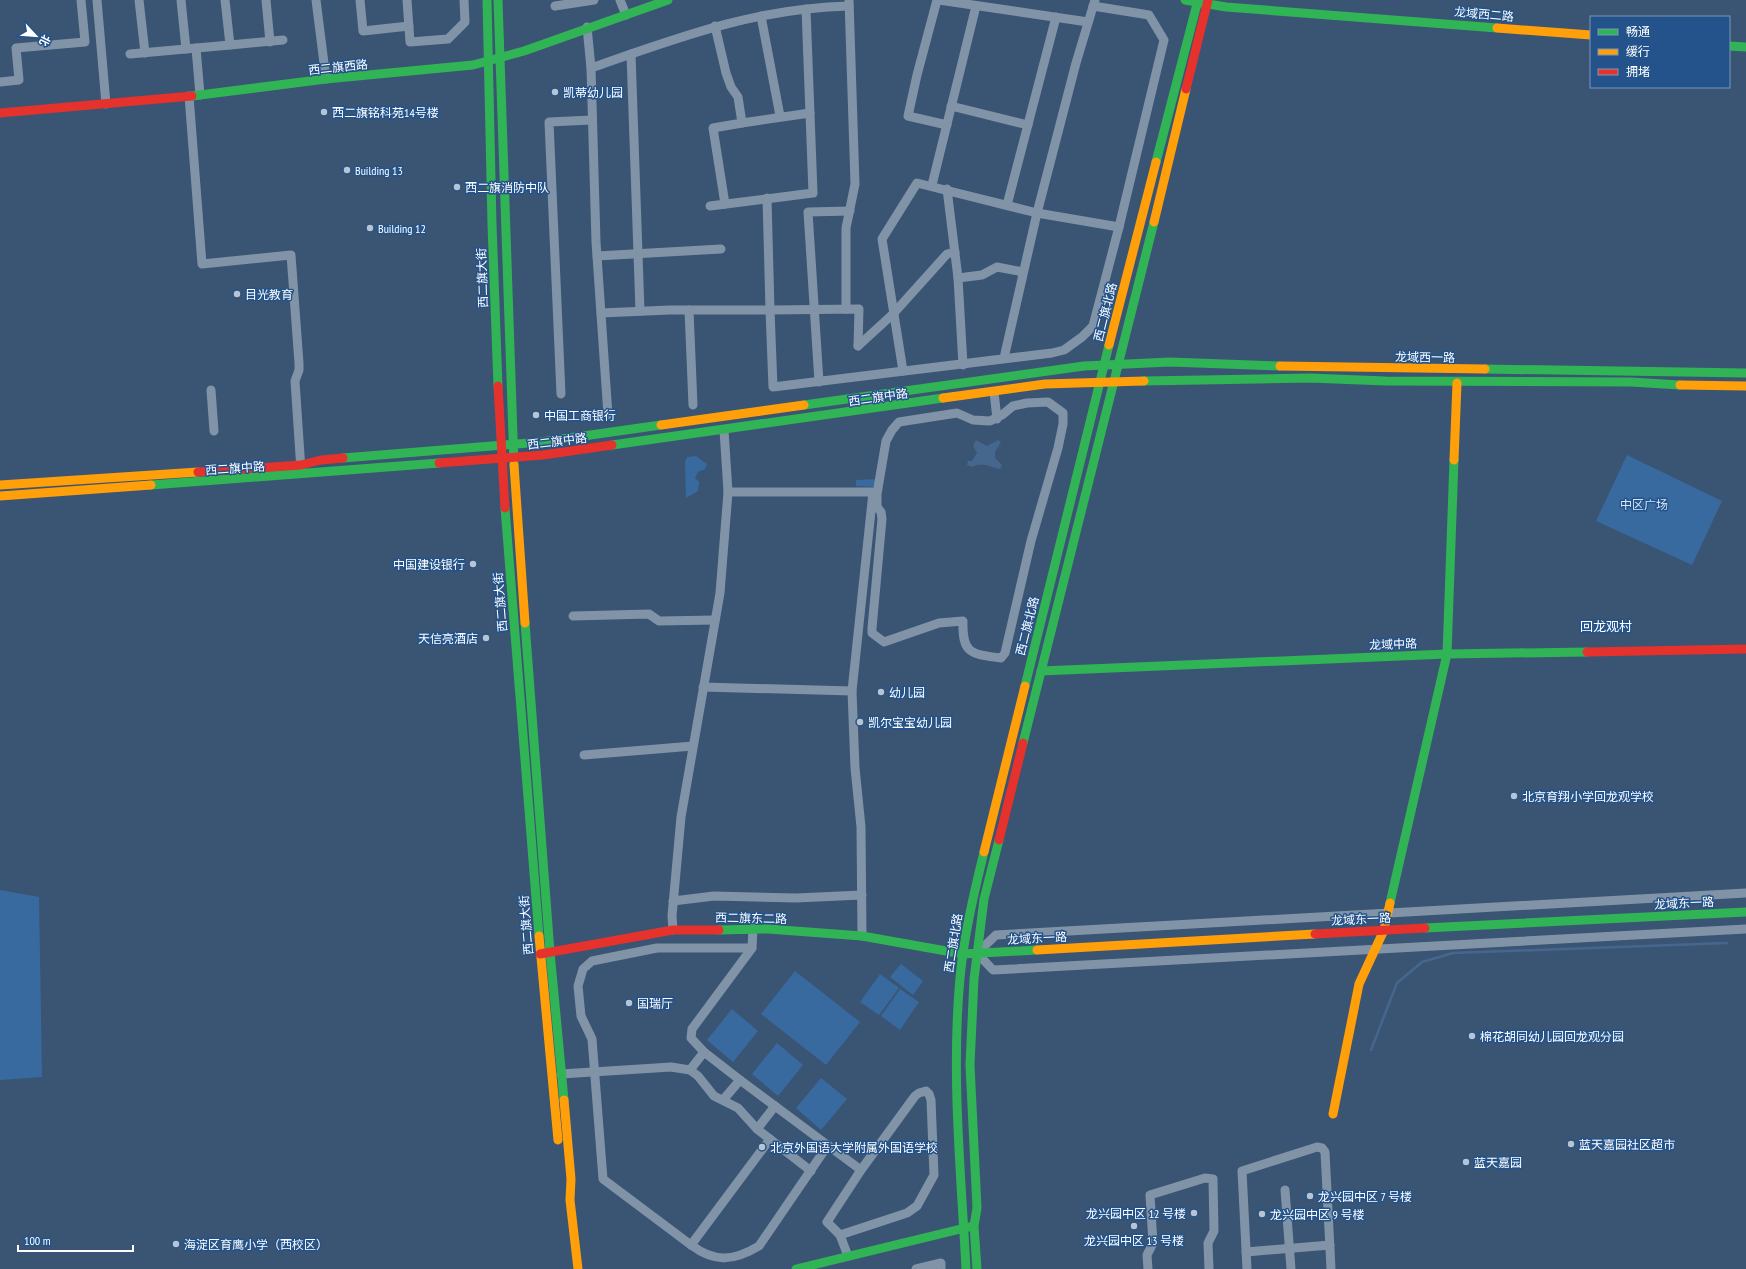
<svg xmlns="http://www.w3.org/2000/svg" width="1746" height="1269" font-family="'PT Sans Narrow','Noto Sans SC',sans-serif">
<rect width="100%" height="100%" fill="#3a5473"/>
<!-- green -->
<g fill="#386aa0">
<polygon points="1627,455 1722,501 1692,565 1596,521"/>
<polygon points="696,456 707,464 705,469 698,472 695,478 699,482 698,491 686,498 685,462 687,457"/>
<polygon points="878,479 877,487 856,486 856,480"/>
<polygon points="0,890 39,897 42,1077 0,1080"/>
<polygon points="901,964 923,981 913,995 890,977"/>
<polygon points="795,971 860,1022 826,1065 761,1014"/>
<polygon points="880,974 899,988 879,1015 860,1002"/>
<polygon points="900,989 919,1002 900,1030 881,1016"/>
<polygon points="732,1009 758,1031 733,1062 707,1040"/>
<polygon points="777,1043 803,1065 778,1096 752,1074"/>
<polygon points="821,1078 847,1099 821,1130 796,1108"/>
</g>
<!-- water -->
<path fill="#46678d" d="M976,440l11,6 11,-6 3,2 -6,10v6l7,7 -2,4c-11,-2 -17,-8 -28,-2l-5,-2 1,-4h4l5,-8 -4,-7z"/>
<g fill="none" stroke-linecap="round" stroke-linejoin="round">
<!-- stream -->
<polyline stroke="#46678d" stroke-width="2.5" points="1371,1050 1397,983 1422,962 1453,953 1727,943"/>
<!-- street -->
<g stroke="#8194a7" stroke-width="9">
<polyline points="97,0 106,104"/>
<polyline points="139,0 145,53"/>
<polyline points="181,0 186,49"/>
<polyline points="225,0 230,45 283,40"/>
<polyline points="266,0 270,42"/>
<polyline points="316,0 326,79"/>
<polyline points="360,0 363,31 409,26"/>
<polyline points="407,0 410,42 448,39 465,22 464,0"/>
<polyline points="620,0 626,15"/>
<polyline points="937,0 917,75 908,116 947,125"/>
<polyline points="939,0 1088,22"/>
<polyline points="555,6 594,0"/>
<polyline points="761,16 780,116"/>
<polyline points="715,26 726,73 731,87 738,97 742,123 713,128 725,204"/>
<polyline points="587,27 591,68 596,242 608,415"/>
<polyline points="196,48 200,95"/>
<polyline points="130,54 230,45"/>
<polyline points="631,54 640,311"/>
<path d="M591,68c86,-30 165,-60 258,-62"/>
<polyline points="0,82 19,80 16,48 85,42 81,0"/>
<polyline points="189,96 202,264 291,255 299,363 299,370 295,381 301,470"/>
<polyline points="951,106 1028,125"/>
<polyline points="742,123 810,113"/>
<polyline points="932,185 976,6"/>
<polyline points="947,189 958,278 963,365"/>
<polyline points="767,198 770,310 859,309 858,346"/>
<polyline points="1007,205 1056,17"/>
<polyline points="710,206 813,193 806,9"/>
<polyline points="597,256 721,249"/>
<polyline points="958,278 982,275 997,267 1023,272"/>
<polyline points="846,309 846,228 855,184 849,0"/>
<polyline points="689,310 693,405"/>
<polyline points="601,313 670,310 770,310 773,387 1052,353 1064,350 1082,337 1093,326 1119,227 1164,40 1149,15 1093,6"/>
<polyline points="858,346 893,314 947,254 955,252"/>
<polyline points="1004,358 1037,213 1076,63 1095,0"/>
<polyline points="903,371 882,239 917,183 1037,213 1119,227"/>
<polyline points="819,382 808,212 850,211"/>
<polyline points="211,390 214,431"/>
<polyline points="994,392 997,419"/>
<polyline points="561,394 549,122 592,120"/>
<path d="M1048,402l15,11v11l-5,24 -27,93 -26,112 -4,5c-30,-4 -39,-4 -38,-37l-24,2 -55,19 -12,-9v-5l10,-109 -1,-7 -4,-5v-13l9,-53 6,-11 7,-8 58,-9 16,7 17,1 12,-6 11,-9 14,-3z"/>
<polyline points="728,492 873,492 852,691 855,768 861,827 862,936"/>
<polyline points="573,616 649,614 659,621 715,620"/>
<polyline points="703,687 852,691"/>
<polyline points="584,755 693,746"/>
<polyline points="1746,893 996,935 977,953 993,970 1746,929"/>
<polyline points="673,901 714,896 796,898 862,895"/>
<polyline points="753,928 752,948 692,1029 691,1038 704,1052 740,1080 861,1170"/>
<polyline points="673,930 672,916 681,817 720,593 728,492 724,430"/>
<polyline points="690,1070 704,1052"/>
<polyline points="561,1074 671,1067 690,1070 698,1076 714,1096 738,1108 757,1129 811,1171"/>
<polyline points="723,1100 740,1080"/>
<polyline points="757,1129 775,1106"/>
<path d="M770,1139l-79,106c24,18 43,16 68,1l69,-101"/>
<polyline points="1285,1190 1291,1269"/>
<polyline points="840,1235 907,1213 917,1206 934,1175 931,1100 929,1094 926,1091 919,1093 915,1096 861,1170 827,1222 840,1235 848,1256"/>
<polyline points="691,1245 603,1179 592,1039 581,1016 578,986 583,969 592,961 657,948 752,948"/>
<polyline points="1246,1252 1330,1245"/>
<polyline points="916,1269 941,1263 941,1269"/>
<polyline points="1148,1269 1147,1255 1153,1243 1150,1195 1205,1178 1213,1179 1214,1231 1208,1243 1209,1269"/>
<polyline points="1247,1269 1242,1171 1317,1147 1322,1148 1325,1152 1331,1269"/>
</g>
<!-- fast -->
<g stroke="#30b455" stroke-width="9">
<polyline points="487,0 492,224 498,386"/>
<polyline points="498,0 514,465"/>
<polyline points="1185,0 1226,7 1497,28"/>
<polyline points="1729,46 1746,47"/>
<polyline points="192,96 326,79 473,65 524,51 668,0"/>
<polyline points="1156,162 1198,0"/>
<polyline points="1485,369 1746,373"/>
<polyline points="1144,381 1310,378 1385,381 1631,382 1680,385"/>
<polyline points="804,405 1084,366 1170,362 1280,366"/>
<polyline points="612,445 943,398"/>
<polyline points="343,458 541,442 661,425"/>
<polyline points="151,485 439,463"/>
<polyline points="505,508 539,936"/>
<polyline points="525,623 550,952 564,1100"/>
<polyline points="1041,671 1447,654 1587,652"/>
<polyline points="1025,686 1109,345"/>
<polyline points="1023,743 1154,222"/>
<polyline points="1390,903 1447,654 1454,460"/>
<polyline points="1425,928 1746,912"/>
<polyline points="719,930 768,929 862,936 963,954 1037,950"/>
<polyline points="796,1269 973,1226"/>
<path d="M966,1269c-5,-97 -15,-194 -6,-291 4,-43 14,-85 24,-126"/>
<polyline points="977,1269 974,1226 977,1208 970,1065 974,979 984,899 999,840"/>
</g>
<!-- slow -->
<g stroke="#ff9f0a" stroke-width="9">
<polyline points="1497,28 1591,35"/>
<polyline points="1154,222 1186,89"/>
<polyline points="1109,345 1156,162"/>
<polyline points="1280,366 1485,369"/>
<polyline points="1680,385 1746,386"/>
<polyline points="943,398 1045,384 1144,381"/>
<polyline points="661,425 804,405"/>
<polyline points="1454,460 1457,383"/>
<polyline points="514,465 525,623"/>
<polyline points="0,485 198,472"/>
<polyline points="0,496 151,485"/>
<polyline points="984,852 1025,686"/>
<polyline points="539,936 558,1140"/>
<polyline points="1037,950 1315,934"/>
<polyline points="564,1100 571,1179 570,1200 578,1269"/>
<polyline points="1333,1114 1359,984 1384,930 1390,903"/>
</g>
<!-- jam -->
<g stroke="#e5322d" stroke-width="9">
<polyline points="1186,89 1208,0"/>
<polyline points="0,113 192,96"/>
<polyline points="498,386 505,508"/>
<polyline points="439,463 543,455 612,445"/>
<polyline points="198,472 301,465 321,460 343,458"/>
<polyline points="1587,652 1746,649"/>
<polyline points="999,840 1023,743"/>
<polyline points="1315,934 1425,928"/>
<polyline points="540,954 673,930 719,930"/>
</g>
</g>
<!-- markers -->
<g fill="#bac3ce" stroke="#23538a" stroke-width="1.5">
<circle cx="555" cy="92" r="4"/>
<circle cx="324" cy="112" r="4"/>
<circle cx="347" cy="170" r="4"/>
<circle cx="457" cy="187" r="4"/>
<circle cx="370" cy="228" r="4"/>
<circle cx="237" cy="294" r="4"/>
<circle cx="536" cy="415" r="4"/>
<circle cx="473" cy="564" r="4"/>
<circle cx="486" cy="638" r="4"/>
<circle cx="881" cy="692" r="4"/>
<circle cx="860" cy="722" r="4"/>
<circle cx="1514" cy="796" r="4"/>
<circle cx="629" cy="1003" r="4"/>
<circle cx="1472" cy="1036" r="4"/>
<circle cx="1571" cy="1144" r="4"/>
<circle cx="762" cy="1147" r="4"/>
<circle cx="1466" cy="1162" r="4"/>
<circle cx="1310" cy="1196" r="4"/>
<circle cx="1194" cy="1213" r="4"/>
<circle cx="1262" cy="1214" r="4"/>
<circle cx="1134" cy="1226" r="4"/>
<circle cx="176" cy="1244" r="4"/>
</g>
<g text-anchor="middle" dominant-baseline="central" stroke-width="3" stroke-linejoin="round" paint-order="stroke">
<!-- street labels -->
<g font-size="12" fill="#fff" stroke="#23538a">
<text transform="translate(1484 14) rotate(5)">龙域西二路</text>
<text transform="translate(338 67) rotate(-6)">西二旗西路</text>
<text transform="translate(482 278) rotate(-92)">西二旗大街</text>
<text transform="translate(1105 312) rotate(-76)">西二旗北路</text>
<text transform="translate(1425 357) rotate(1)">龙域西一路</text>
<text transform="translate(878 397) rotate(-8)">西二旗中路</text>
<text transform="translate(557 441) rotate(-7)">西二旗中路</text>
<text transform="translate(235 468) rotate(-4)">西二旗中路</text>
<text transform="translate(500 602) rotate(-95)">西二旗大街</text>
<text transform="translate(1027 626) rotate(-76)">西二旗北路</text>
<text transform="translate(1393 644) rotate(-2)">龙域中路</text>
<text transform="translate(1684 903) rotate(-3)">龙域东一路</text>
<text transform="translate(751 918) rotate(1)">西二旗东二路</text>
<text transform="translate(1361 919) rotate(-3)">龙域东一路</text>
<text transform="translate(526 925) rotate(-95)">西二旗大街</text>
<text transform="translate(1037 938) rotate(-3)">龙域东一路</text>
<text transform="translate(953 943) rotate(-81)">西二旗北路</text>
</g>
<!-- poi labels -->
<g font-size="12" fill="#fff" stroke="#23538a" text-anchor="start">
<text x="563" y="92">凯蒂幼儿园</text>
<text x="332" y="112">西二旗铭科苑14号楼</text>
<text x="355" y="170">Building 13</text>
<text x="465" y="187">西二旗消防中队</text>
<text x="378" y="228">Building 12</text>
<text x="245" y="294">目光教育</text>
<text x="544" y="415">中国工商银行</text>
<text x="465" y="564" text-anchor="end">中国建设银行</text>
<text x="478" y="638" text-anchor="end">天信亮酒店</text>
<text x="889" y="692">幼儿园</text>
<text x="868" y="722">凯尔宝宝幼儿园</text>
<text x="1522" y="796">北京育翔小学回龙观学校</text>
<text x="637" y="1003">国瑞厅</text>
<text x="1480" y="1036">棉花胡同幼儿园回龙观分园</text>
<text x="1579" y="1144">蓝天嘉园社区超市</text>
<text x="770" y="1147">北京外国语大学附属外国语学校</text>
<text x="1474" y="1162">蓝天嘉园</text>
<text x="1318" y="1196">龙兴园中区 7 号楼</text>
<text x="1186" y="1213" text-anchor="end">龙兴园中区 12 号楼</text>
<text x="1270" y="1214">龙兴园中区 9 号楼</text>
<text x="1134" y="1240" text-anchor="middle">龙兴园中区 13 号楼</text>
<text x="184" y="1244">海淀区育鹰小学（西校区）</text>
</g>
<!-- park labels -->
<g font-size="12" fill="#d5e6f8" stroke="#23538a">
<text x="1644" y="504">中区广场</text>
</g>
<!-- neighbourhood labels -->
<g font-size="13" fill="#fff" stroke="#23538a">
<text x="1606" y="626">回龙观村</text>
</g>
</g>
<!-- legend -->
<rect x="1590" y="16" width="140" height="72" fill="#23538a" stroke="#7b98b9"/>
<rect x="1598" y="29" width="20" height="6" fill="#30b455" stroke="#7b98b9"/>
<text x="1626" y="36" font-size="12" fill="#ffffff">畅通</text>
<rect x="1598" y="49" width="20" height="6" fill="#ff9f0a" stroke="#7b98b9"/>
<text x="1626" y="56" font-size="12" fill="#ffffff">缓行</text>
<rect x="1598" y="69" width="20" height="6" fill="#e5322d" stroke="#7b98b9"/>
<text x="1626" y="76" font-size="12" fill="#ffffff">拥堵</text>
<!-- north arrow -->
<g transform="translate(36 36) rotate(116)" stroke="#23538a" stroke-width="3" paint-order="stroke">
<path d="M0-3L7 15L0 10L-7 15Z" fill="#ffffff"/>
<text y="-6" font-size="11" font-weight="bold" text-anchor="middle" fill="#ffffff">北</text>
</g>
<!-- scale -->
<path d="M18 1245v6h115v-6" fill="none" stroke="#ffffff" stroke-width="2"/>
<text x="24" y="1245" font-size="12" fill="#ffffff" stroke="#23538a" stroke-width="3" paint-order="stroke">100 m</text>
</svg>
